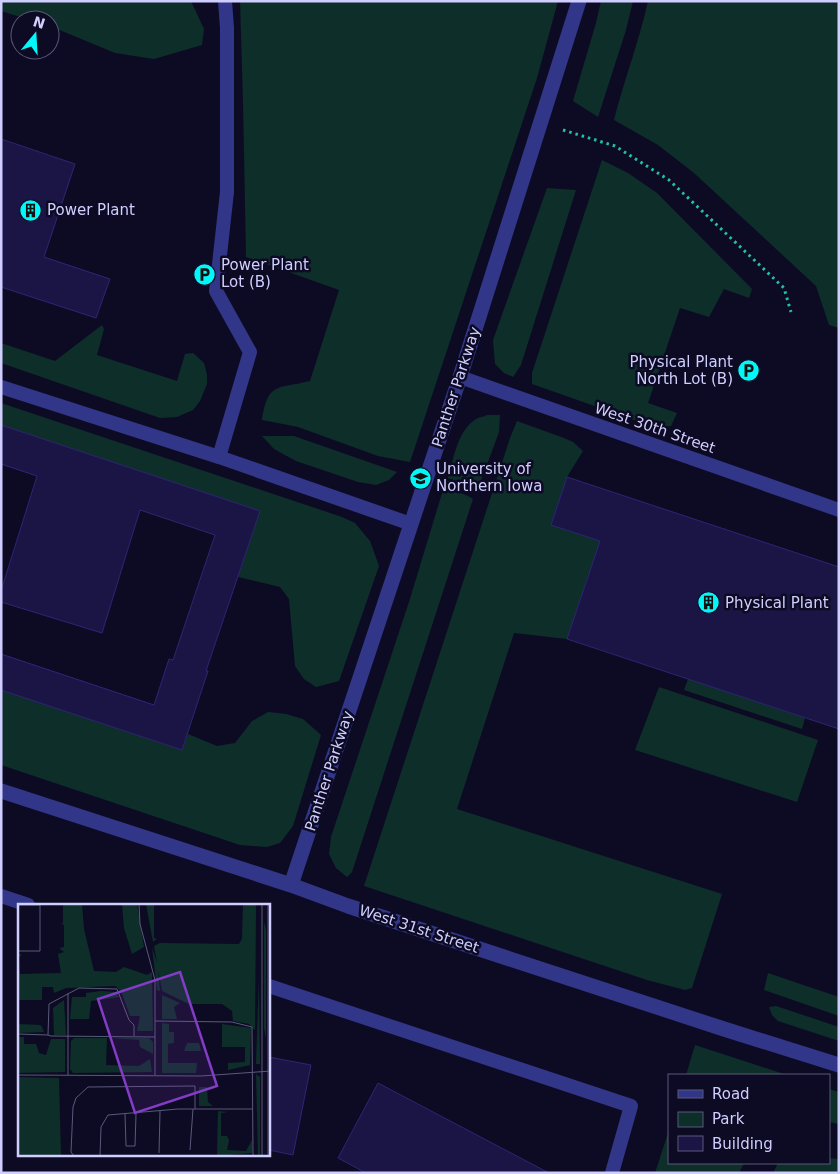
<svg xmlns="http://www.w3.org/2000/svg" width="840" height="1174" font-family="'DejaVu Sans',sans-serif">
<rect width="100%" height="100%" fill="#0d0b23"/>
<!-- green -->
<g fill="#0e2e2a">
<polygon points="1,1 191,1 204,29 202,45 154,59 115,53 50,26 50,20 30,20 1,11"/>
<path d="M240,1h318l-21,77 -127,384 -32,-6 -80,-29 -36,-7c6,-38 15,-31 48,-39l29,-91 -93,-33 -3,-155z"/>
<polygon points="601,1 633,1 626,30 598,117 573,101 596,23"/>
<path d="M648,1h191v327l-10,-3 -13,-39 -122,-113 -36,-28 -44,-25c10,-40 25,-78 34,-119z"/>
<polygon points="602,160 628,173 657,193 752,289 749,298 724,289 709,317 680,308 648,403 677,413 671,426 657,427 640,422 532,384 532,373"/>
<polygon points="547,188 576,190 521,365 513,377 504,373 495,364 493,340"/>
<polygon points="102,325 104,329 97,355 177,381 185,354 193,353 204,363 207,375 207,384 200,401 193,410 177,417 160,418 1,363 1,343 55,361"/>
<polygon points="1,403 342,517 355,523 370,541 379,566 339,681 316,687 304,679 295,666 289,599 280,587 238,577 260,511 1,425"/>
<path d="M487,415h13l-1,17 -21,57 -30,-11c6,-20 9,-47 28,-59 3,-2 8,-2 11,-4z"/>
<polygon points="517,421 564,438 573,442 583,451 567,477 551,525 600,541 567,639 514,633 457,809 722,894 692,988 685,990 647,980 364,886 510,438"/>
<polygon points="262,436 294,436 397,472 389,480 376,485 358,482 296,461 274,449"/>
<path d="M443,490c10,1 22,3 30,9l-121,373 -5,5 -11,-9 -7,-14 2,-17 78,-235z"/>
<polygon points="688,679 805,718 802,729 684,690"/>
<polygon points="659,687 818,740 797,802 635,750"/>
<polygon points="1,690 182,750 188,734 217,746 235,743 252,721 268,712 286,714 303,719 321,735 293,826 280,843 267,847 240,845 1,765"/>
<polygon points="768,973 839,997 839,1016 764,990"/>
<polygon points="776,1006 839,1027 839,1041 778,1021 772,1015 769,1007"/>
<polygon points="695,1045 787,1075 686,1075"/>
<polygon points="829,1089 839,1092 839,1124 829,1122"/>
<polygon points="669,1130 669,1163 744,1163 739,1173 655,1173"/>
<polygon points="829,1158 839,1159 839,1173 773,1173 778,1163 829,1163"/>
</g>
<!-- building -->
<g fill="#1b1546" stroke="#2d2575">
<polygon points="1,139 75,164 44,257 110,279 96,318 1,287"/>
<polygon points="1,425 260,511 206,671 208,671 182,750 1,690 1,654 154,705 169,659 173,660 215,535 140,510 102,633 1,602 1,591 37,476 1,464"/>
<polygon points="567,477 839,567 839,729 567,639 600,541 551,525"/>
<polygon points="269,1057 311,1065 293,1155 269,1150"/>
<polygon points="378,1083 549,1173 366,1173 338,1158"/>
</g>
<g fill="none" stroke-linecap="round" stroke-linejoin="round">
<!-- path -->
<polyline stroke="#21c0a7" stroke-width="3" stroke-dasharray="2.5 4" stroke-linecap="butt" points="563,130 615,146 669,180 784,288 791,312"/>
<!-- lane -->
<g stroke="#313688" stroke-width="14">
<polyline points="460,377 839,510"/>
<polyline points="1,387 219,457 411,524"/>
<polyline points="219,457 250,352 216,291 227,192 227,28 225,1"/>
<polyline points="1,896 28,905"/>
<polyline points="269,986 631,1106 612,1173"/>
</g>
<!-- street -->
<g stroke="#313688" stroke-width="15">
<polyline points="1,791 291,885 348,906 724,1029 839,1065"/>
<polyline points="291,885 460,377 579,1"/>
</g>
</g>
<!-- icons -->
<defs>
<symbol id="building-disc" viewBox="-11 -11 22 22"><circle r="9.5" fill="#00f8f9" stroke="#0d0b23"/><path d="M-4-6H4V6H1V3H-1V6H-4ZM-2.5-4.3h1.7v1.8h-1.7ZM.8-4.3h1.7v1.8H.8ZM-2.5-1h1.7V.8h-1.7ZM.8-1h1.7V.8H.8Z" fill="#111"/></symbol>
<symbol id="parking-disc" viewBox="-11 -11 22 22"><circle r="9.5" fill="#00f8f9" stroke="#0d0b23"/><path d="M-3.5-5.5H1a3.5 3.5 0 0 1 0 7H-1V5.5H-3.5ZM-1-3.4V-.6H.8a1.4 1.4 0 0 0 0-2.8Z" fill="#111"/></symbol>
<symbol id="university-disc" viewBox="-11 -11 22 22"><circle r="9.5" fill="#00f8f9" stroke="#0d0b23"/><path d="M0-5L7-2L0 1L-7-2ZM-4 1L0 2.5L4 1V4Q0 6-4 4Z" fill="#111"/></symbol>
</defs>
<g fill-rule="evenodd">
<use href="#building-disc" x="18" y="198" width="25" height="25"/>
<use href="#parking-disc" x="192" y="262" width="25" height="25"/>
<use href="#parking-disc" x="736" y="358" width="25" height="25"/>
<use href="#university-disc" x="408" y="466" width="25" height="25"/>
<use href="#building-disc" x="696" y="590" width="25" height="25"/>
</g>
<g text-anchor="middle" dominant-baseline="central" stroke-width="5" stroke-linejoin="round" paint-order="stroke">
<!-- poi labels -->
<g font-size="15" fill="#cfceff" stroke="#0d0b23" text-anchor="start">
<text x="47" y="210">Power Plant</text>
<text x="221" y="265">Power Plant<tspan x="221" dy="17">Lot (B)</tspan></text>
<text x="733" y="362" text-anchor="end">Physical Plant<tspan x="733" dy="17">North Lot (B)</tspan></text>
<text x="436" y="469">University of<tspan x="436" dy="17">Northern Iowa</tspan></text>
<text x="725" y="603">Physical Plant</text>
</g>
<!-- street labels -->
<g font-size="15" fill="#cfceff" stroke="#0d0b23">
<text transform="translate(456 387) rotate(-72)">Panther Parkway</text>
<text transform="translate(655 428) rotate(19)">West 30th Street</text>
<text transform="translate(329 771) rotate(-72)">Panther Parkway</text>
<text transform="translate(419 929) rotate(18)">West 31st Street</text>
</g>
</g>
<!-- overview -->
<g transform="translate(18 904)">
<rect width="252" height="252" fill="#0d0b23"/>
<path d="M45,0h19l2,25 10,42 22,1 8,-5 23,8 5,-3 1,59h-16l3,-15h-10l-9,-25 -6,-5 -49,2 -12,5 -1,-6h-11v13h-24v-47l4,2 -3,2 1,17 41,-1 -3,-19 6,-2 -5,-4 5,-1v-22l-3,-1 2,-1zM104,0h15l7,43 -12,7 -8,-26zM128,0h8v34l3,1 -4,3zM225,0h13l-1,126 -6,-6 -16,-3 -1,-10 -10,-7h-33l-27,-13 -8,-45 6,-3 79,1 3,-5zM240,0l2,160h-4l3,-88zM246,18l2,8v109l-2,-11zM134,43l6,19 2,25 -3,-1zM83,87l15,1 3,5 -28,4 -2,18h-19l2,-22h14v-4zM144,91l18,8 -6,4 3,12h-15zM46,96l2,35h-12l-1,-27zM144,119l7,1v8h5v11l-6,1v19h29l-1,10h-34zM0,120l23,1 3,7 -26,1zM204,120l29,4 -1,37 -22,5v-7l17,-1v-15h-23zM0,133h6v7h12l3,9 7,2 5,-16h14v33l-47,1zM56,134h33l-1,27 33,1 11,-7 2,13 -79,1 -3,-4 1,-28zM92,134h39l4,4v12l-13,-7 -1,-7zM169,139h12l2,8h-17zM238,170l4,3v79h-2zM0,173l41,1 2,78h-43zM181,183h8l1,15 5,4h-14zM200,207l10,1 -7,1v23h6l2,4 -2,10 19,1 6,-11v13l-35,3z" fill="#0e2e2a"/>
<path fill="none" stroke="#5b597b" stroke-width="1" d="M121,0l1,20 15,56v95M0,1h22v46h-22M50,89v82M137,117l77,1 20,5 1,129M0,130l30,1M116,132v-11l-5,-5 -12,-31 -38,-1 -30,16 -1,31 3,1 104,1M0,171l183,1 70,-5M107,210l1,32h9l1,-32M172,246l3,-41M141,249l1,-42M56,252l-3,-4 2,-45 3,-9 12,-11 107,-1v23M82,252l1,-29 7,-12 70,-6h75M244,252v-252M250,252v-252"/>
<path fill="#833cc5" fill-opacity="0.15" stroke="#833cc5" stroke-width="2.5" d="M162,68l37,114 -82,27 -37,-114z"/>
<rect width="252" height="252" fill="none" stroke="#cfceff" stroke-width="2.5"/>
</g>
<!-- border -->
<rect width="840" height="1174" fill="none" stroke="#cfceff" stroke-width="5"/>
<!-- legend -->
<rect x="668" y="1074" width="162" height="90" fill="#0d0b23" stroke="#5b597b"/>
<rect x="678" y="1090" width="25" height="8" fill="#313688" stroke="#5b597b"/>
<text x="712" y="1099" font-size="15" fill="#cfceff">Road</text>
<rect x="678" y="1112" width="25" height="15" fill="#0e2e2a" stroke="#5b597b"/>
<text x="712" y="1124" font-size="15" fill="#cfceff">Park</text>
<rect x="678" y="1136" width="25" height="15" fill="#1b1546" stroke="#5b597b"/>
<text x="712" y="1149" font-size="15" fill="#cfceff">Building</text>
<!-- north arrow -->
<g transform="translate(35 35) rotate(18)"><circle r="24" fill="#0d0b23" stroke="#5b597b"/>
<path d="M0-4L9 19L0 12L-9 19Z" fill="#00f8f9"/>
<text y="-8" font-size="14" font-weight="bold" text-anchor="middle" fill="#cfceff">N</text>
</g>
</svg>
